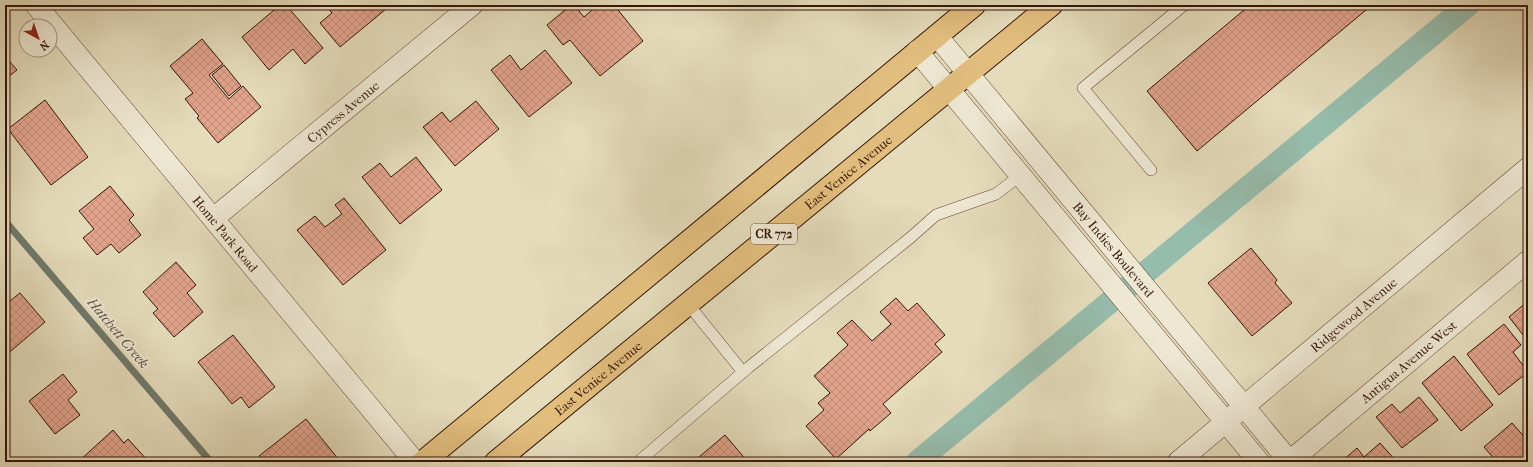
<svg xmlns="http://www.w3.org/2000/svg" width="1533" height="467" font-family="'IM FELL French Canon',serif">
<defs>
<pattern id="building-cross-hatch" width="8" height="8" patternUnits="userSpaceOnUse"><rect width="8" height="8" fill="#e2a48d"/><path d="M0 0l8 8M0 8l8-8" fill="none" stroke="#c28c78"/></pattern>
</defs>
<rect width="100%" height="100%" fill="#e5dcbc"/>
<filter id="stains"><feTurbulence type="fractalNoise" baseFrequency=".005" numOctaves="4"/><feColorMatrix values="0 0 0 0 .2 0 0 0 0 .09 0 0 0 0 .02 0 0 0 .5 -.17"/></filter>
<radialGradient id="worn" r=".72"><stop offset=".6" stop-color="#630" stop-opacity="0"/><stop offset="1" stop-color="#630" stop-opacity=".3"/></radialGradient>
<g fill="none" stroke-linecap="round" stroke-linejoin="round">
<!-- stream -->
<polyline stroke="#6f796b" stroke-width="7" points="5,221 211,462"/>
<!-- canal -->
<polyline stroke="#96bcac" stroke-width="23" points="917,462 1468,5"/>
</g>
<!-- building -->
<g fill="url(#building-cross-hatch)" stroke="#351509">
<polygon points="280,5 286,5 323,48 305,64 293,49 269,70 242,37"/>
<polygon points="325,5 383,5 386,9 340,47 320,23 332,13"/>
<polygon points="571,5 574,5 584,17 598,5 614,5 643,41 600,76 570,40 563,45 547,25"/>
<polygon points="1250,5 1372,5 1197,151 1147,91"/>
<polygon points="202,39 223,64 209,75 229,99 243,86 261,107 218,143 197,118 199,116 185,99 193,93 170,66"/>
<polygon points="545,50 572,83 529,117 491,70 510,55 521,70"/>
<polygon points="5,56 17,70 5,79"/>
<polygon points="224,65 241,86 229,96 212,75"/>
<polygon points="45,100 88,157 51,185 8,129"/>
<polygon points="476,101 499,129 455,166 423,127 442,112 450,122"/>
<polygon points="416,157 442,190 400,224 362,177 380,163 391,177"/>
<polygon points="110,186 134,215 129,220 141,235 119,253 111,244 97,255 83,238 94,229 79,211"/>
<polygon points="344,198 386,250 343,285 297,230 315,216 325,227 342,214 335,205"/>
<polygon points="1251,248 1277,280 1275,283 1292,303 1252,336 1208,283"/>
<polygon points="176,262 196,285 187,293 203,312 174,337 153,313 158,309 143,292"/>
<polygon points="20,293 45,322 5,356 5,305"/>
<polygon points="896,298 908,311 917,303 945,335 935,344 942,352 883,404 891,413 870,431 869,429 836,459 806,426 824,410 818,403 830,393 814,376 848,345 837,333 852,320 872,341 891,324 880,312"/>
<polygon points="1528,301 1528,339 1527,340 1509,317"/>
<polygon points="1504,324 1521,345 1513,352 1528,372 1499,395 1467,354"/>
<polygon points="233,335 275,387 249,408 241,397 232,404 198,362"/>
<polygon points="1454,356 1493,405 1461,431 1422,383"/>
<polygon points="63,374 77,392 68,400 80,415 55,434 29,401"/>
<polygon points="1419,397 1438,420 1402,448 1376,417 1392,404 1400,413"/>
<polygon points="306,419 339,460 337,462 264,462 259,456"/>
<polygon points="1512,423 1528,441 1528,462 1497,462 1484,447"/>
<polygon points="113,430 124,443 128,439 149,462 78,462"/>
<polygon points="725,435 748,462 693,462"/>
<polygon points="1380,443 1397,462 1341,462 1357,448 1364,457"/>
</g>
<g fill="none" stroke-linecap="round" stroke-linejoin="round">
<defs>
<g id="service">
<polyline points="1151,170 1083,88 1184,5"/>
<polyline points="688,304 743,372"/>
<polyline points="638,462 749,367 910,238 936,215 996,194 1021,175"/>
</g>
<g id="minor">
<path id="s1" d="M36,5l379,457"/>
<path id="s2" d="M937,36l353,426"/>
<polyline points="917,51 1259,462"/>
<path id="s3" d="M214,218l258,-213"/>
<path id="s4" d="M1178,462l350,-294"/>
<path id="s5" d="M1289,462l239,-201"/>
</g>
<g id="primary">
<polyline points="423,462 974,5"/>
<path id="s6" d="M496,462l555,-457"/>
</g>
</defs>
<!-- service casing -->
<use href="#service" stroke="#614736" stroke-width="12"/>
<!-- minor casing -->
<use href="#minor" stroke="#614736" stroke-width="22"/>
<!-- primary casing -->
<use href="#primary" stroke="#351509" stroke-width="24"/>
<!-- service -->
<use href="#service" stroke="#eee8d3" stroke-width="11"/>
<!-- minor -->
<use href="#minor" stroke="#eee8d3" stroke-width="21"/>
<!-- primary -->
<use href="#primary" stroke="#e2be7e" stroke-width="22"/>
</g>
<g text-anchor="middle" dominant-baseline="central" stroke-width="4" stroke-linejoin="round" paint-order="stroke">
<!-- shield labels -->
<rect fill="#eee8d3" stroke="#6c5446" stroke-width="1" x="751" y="224" width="46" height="20" rx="3"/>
<g font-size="12" font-weight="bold" fill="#351509">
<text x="774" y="234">CR 772</text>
</g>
<!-- street labels -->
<g font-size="13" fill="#351509" stroke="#eee8d3">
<text stroke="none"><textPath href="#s3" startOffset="167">Cypress Avenue</textPath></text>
<text stroke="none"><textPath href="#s6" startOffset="456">East Venice Avenue</textPath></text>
<text stroke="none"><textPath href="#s1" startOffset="297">Home Park Road</textPath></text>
<text stroke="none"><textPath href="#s2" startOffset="277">Bay Indies Boulevard</textPath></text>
<text stroke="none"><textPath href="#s4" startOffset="229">Ridgewood Avenue</textPath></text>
<text stroke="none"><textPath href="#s5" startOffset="156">Antigua Avenue West</textPath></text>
<text stroke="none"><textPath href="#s6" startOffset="132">East Venice Avenue</textPath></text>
</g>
<!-- water labels -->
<g font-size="14" font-style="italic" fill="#574f42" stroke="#eee8d3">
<text transform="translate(118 333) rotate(50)">Hatchett Creek</text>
</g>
</g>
<!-- margin -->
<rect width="1533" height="467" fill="none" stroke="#e5dcbc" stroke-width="20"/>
<rect x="6" y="6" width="1521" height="455" fill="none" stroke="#351509" stroke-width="2"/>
<rect x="10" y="10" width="1513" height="447" fill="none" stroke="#351509"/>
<!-- north arrow -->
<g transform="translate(38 38) rotate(140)"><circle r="19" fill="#eee8d3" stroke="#a49482"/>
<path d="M0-3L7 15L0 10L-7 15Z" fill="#8f2418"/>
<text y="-6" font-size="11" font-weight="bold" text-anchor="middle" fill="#351509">N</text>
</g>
<rect width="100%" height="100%" filter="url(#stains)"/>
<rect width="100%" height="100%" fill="url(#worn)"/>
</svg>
